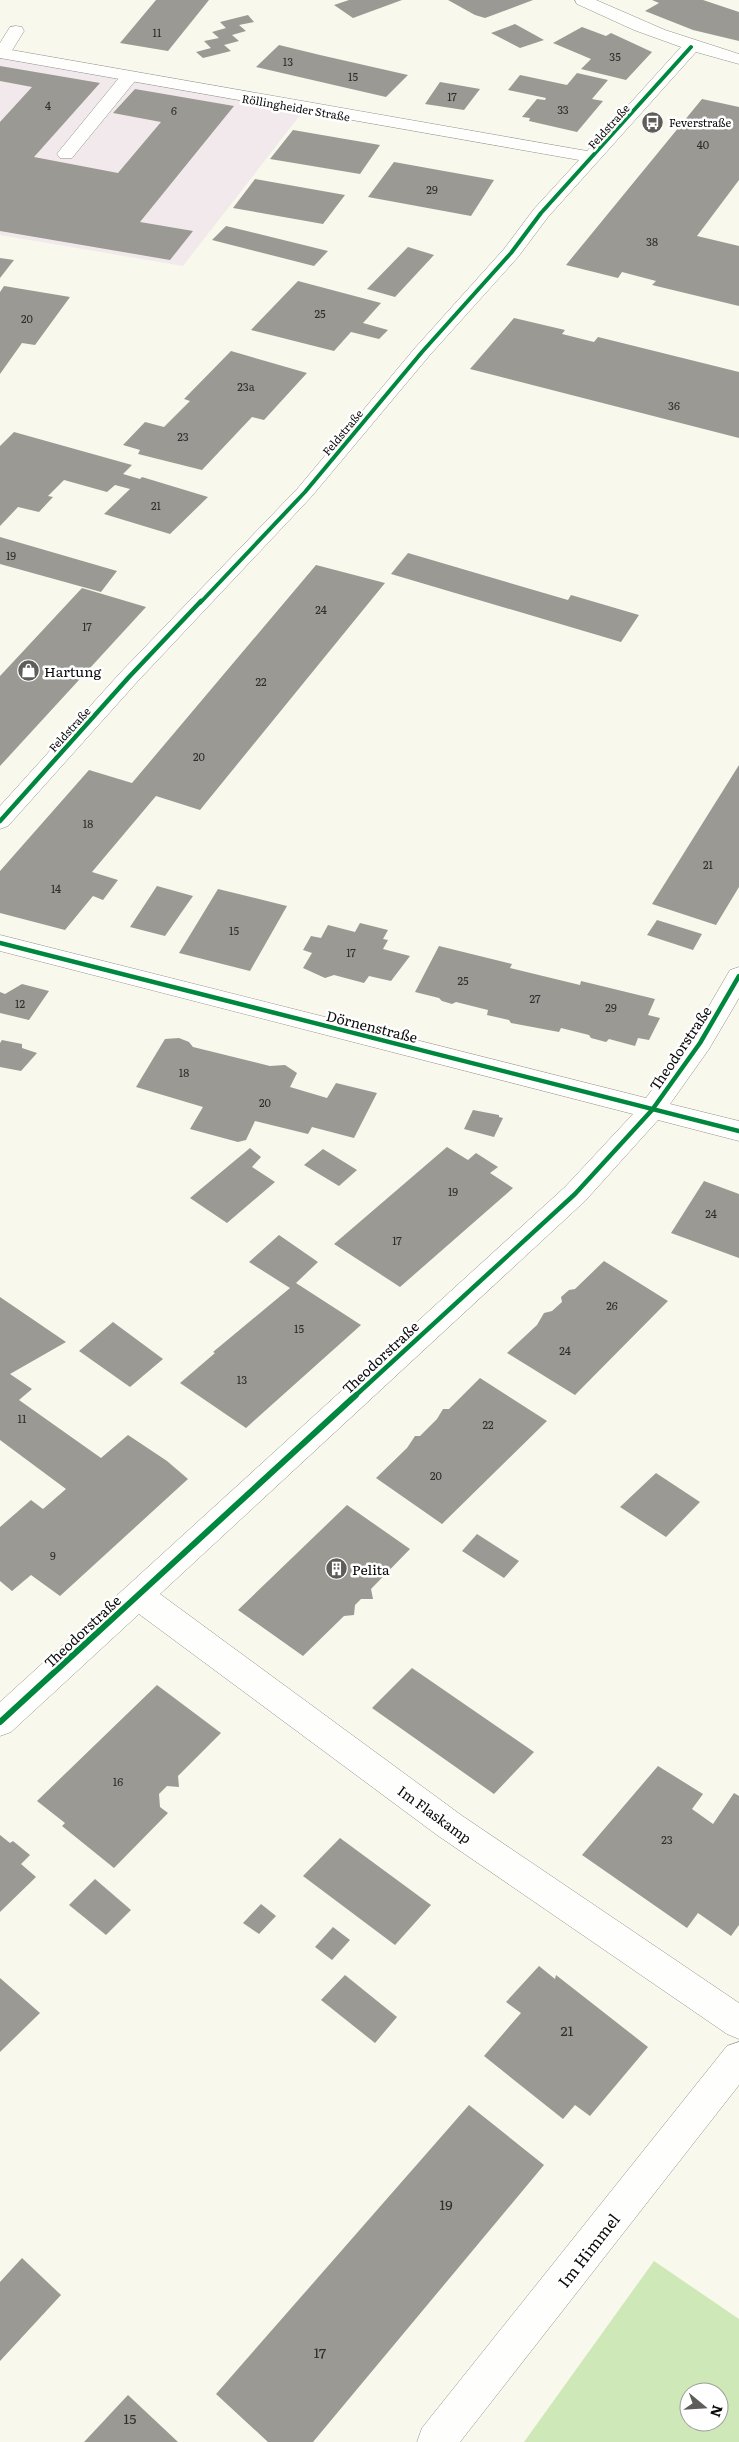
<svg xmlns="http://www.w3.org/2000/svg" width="739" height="2442" font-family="Literata,serif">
<rect width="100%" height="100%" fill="#f9f8ec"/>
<!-- industrial -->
<polygon fill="#f1e9eb" points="0,53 304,110 183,266 0,235"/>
<!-- forest -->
<path fill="#cee9b7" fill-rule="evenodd" d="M654,2261l85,58v123h-215zM689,2392h30v30h-30z"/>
<!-- building -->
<g fill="#9b9993">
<polygon points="156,0 209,0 168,51 120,43"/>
<polygon points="349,0 402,0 353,18 334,5"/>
<polygon points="448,0 533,0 485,18 475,15"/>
<polygon points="652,0 703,0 739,12 739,41 693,30 645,11 659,3"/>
<polygon points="248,15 254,22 239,25 246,31 232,35 239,41 224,45 231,51 203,58 196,52 211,48 204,41 219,38 212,32 226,28 220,22"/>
<polygon points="515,24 544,40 520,48 491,33"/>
<polygon points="582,27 606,36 611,33 652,52 626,80 581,69 591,59 553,43"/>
<polygon points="279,45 320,55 408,75 386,97 256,67"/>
<polygon points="0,66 100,83 34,157 118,173 161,122 113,113 135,89 234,106 140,222 193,231 170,260 0,231 0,122 32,87 0,81"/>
<polygon points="577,73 608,80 592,99 603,101 577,132 529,121 530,118 522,117 537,99 545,100 546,98 508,90 520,75 567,85"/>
<polygon points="440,82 480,89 464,110 425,104"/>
<polygon points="702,99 739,107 739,180 697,236 739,246 739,306 652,285 656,281 622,272 618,278 566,265"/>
<polygon points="293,130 380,145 360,174 270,159"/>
<polygon points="394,162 494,180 471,216 368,197"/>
<polygon points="255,179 345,195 323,224 233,208"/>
<polygon points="226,226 328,251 314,266 212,240"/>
<polygon points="408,247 434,255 395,297 367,289"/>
<polygon points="0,258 14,260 0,278"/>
<polygon points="298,281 381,303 363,323 388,330 379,339 351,332 334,351 251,330"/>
<polygon points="4,286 70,297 35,345 22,343 0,374 0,292"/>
<polygon points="514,318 565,330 562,334 594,342 598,337 739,372 739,438 470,369"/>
<polygon points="231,351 307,373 264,420 252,417 202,470 138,454 140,450 123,445 145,422 164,427 190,401 184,399"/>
<polygon points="14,432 132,465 123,474 140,479 142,477 208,497 170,534 104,514 130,489 115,485 107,492 64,480 48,496 53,497 39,512 18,507 0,526 0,446"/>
<polygon points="0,537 31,546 117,571 101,592 0,564"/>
<polygon points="408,553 568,600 571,595 639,615 621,642 391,574"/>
<polygon points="316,565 385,583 200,810 156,796 92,872 118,880 103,900 93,896 65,930 0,913 0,871 89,770 132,783"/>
<polygon points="82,588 146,607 0,766 0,676"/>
<polygon points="739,765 739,887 716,925 652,904"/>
<polygon points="157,886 193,896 165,936 130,927"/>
<polygon points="218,889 287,906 250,971 179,953"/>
<polygon points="657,920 702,934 693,950 647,935"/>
<polygon points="360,923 388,930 383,939 388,940 383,949 410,956 391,981 369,976 364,983 334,975 325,978 303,968 312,953 303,950 311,936 321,938 328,925 355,932"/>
<polygon points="439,946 512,964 510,968 580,985 581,981 655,999 648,1015 660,1018 649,1040 638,1038 635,1046 609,1039 606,1042 591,1038 589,1035 561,1028 559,1032 511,1023 509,1020 487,1015 488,1010 456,1002 452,1004 442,1001 439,998 415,992"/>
<polygon points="22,984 49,991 29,1020 0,1013 0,992 5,994"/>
<polygon points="179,1038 189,1042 193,1047 270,1066 285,1065 297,1073 290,1087 327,1098 336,1083 377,1093 354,1138 312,1127 308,1134 255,1121 246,1140 238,1142 190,1129 203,1107 136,1087 165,1039"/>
<polygon points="2,1040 22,1044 22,1048 37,1053 21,1071 0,1067 0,1043"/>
<polygon points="473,1110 499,1115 499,1117 503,1118 494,1137 464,1129"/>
<polygon points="447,1147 468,1160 476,1153 498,1167 490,1173 513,1188 400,1287 334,1244"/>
<polygon points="250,1148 261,1157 252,1167 275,1182 227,1223 190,1198"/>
<polygon points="323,1149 357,1170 339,1186 304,1165"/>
<polygon points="704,1181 739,1194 739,1258 671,1233"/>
<polygon points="279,1235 318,1262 296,1283 361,1325 246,1428 180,1383 215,1353 213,1352 290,1288 249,1262"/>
<polygon points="604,1261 668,1301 575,1395 507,1353 537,1325 544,1313 552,1311 562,1302 561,1297 569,1290 575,1289"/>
<polygon points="0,1297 66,1342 10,1374 32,1389 19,1400 101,1458 128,1435 167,1461 188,1479 60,1596 31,1575 12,1591 0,1581 0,1527 31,1500 43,1509 66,1489 0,1440"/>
<polygon points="113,1322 163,1359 130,1387 79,1351"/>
<polygon points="480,1378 547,1421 442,1524 376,1478 407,1448 415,1436 420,1436 437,1419 443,1409 449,1409"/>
<polygon points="656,1473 700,1502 666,1537 620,1507"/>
<polygon points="347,1505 410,1549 371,1589 373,1599 361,1599 355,1605 354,1615 344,1616 303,1656 238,1610"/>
<polygon points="477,1534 519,1561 504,1578 462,1551"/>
<polygon points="412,1668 534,1752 494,1794 372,1708"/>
<polygon points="157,1685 221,1733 178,1776 179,1787 167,1786 159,1794 160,1807 168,1813 114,1868 62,1826 65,1823 37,1801"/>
<polygon points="658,1766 703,1794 692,1809 713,1824 734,1793 739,1796 739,1925 731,1936 698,1913 687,1928 582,1855"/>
<polygon points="0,1835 10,1843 13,1841 30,1855 21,1864 36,1877 0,1912"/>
<polygon points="340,1838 431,1905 395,1945 303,1876"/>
<polygon points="95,1879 131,1910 106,1935 69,1905"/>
<polygon points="261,1904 276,1916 259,1934 243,1923"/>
<polygon points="333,1927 350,1940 332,1960 315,1947"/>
<polygon points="539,1966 555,1979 556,1975 648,2047 590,2116 575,2105 563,2119 484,2056 521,2013 506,2002"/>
<polygon points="345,1975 397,2017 375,2043 321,2000"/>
<polygon points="0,1978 40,2013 0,2052"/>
<polygon points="469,2105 544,2165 313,2442 268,2442 216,2394"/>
<polygon points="22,2258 61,2295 0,2361 0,2282"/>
<polygon points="128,2395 178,2442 84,2442"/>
</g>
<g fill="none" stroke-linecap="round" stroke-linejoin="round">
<defs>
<g id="lane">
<polygon points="16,26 22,27 24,31 8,57 0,58 0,43 10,27"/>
<polygon points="129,72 135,73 138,77 135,81 72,158 60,158 57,154 60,150 123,73"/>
</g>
<g id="street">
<polygon points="575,0 596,0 665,30 739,54 739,64 696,52 548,217 518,257 429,356 312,496 137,682 8,826 0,829 0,806 121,672 298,488 415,348 504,249 534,209 579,160 0,58 0,48 587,151 681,47 634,30 577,4"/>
<polygon points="0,935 646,1098 691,1037 730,970 739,967 739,998 709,1049 670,1104 739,1121 739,1141 658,1120 585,1201 160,1594 461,1815 739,2003 739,2039 727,2034 437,1835 139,1614 11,1732 0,1736 0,1702 565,1187 633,1114 0,951"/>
<polygon points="739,2042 739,2085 460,2442 417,2442 422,2428 727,2046"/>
</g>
</defs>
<!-- lane casing -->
<use href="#lane" stroke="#92918c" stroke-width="1"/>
<!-- street casing -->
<use href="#street" stroke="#92918c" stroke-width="1"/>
<!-- lane -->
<use href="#lane" fill="#fefefc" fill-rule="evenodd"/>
<!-- street -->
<use href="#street" fill="#fefefc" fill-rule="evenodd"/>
<defs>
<polyline id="cycleway-far2" points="200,603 305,492 422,352 511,253 541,213 691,47"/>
<g id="cycleway-far1">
<polyline points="0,821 129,677 201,601"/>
<polyline points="0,943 739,1131"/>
<polyline points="355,1396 575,1194 652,1110 700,1043 739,976"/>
</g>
<polyline id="cycleway" points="0,1722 356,1395"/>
</defs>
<!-- cycleway-far2 casing -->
<use href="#cycleway-far2" stroke="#fff" stroke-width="5.5"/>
<!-- cycleway-far1 casing -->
<use href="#cycleway-far1" stroke="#fff" stroke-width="8"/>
<!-- cycleway casing -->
<use href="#cycleway" stroke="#fff" stroke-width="9"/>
<!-- cycleway-far2 -->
<use href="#cycleway-far2" stroke="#00873e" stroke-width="4"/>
<!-- cycleway-far1 -->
<use href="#cycleway-far1" stroke="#00873e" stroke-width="4.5"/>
<!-- cycleway -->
<use href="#cycleway" stroke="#00873e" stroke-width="6"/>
</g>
<!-- icons -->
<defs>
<symbol id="bus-disc" viewBox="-11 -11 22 22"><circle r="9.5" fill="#5e5d59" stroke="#fff"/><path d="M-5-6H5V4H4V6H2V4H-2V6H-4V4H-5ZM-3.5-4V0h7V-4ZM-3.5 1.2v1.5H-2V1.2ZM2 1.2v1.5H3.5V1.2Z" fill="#fff"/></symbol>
<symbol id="shop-disc" viewBox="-11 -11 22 22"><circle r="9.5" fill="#5e5d59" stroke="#fff"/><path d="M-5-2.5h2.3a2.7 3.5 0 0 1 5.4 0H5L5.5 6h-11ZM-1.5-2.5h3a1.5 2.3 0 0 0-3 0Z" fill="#fff"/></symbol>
<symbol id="building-disc" viewBox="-11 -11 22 22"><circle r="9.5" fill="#5e5d59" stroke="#fff"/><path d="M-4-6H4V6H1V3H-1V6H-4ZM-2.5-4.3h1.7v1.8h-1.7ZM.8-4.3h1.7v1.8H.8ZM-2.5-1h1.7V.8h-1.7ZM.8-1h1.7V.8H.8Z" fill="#fff"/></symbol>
</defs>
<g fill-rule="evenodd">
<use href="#bus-disc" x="640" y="110" width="25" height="25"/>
<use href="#shop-disc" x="16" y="658" width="25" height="25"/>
<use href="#building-disc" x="324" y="1556" width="25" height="25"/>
</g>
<g text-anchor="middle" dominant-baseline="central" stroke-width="5" stroke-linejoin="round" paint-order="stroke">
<!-- number labels -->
<g font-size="11" fill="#2e2e2c">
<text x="157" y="32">11</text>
<text x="615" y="56">35</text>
<text x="288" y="61">13</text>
<text x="353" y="76">15</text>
<text x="452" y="96">17</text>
<text x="48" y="105">4</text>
<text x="563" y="109">33</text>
<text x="174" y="110">6</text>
<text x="703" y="144">40</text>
<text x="432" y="189">29</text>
<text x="652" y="241">38</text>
<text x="320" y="313">25</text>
<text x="27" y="318">20</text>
<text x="246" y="386">23a</text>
<text x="674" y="405">36</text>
<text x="183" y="436">23</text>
<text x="156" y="505">21</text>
<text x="11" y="555">19</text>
<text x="321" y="609">24</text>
<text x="87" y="626">17</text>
<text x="261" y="681">22</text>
<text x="199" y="756">20</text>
<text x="88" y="823">18</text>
<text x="708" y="864">21</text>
<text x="56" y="888">14</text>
<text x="234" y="930">15</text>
<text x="351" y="952">17</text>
<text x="463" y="980">25</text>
<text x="535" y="998">27</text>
<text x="20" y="1003">12</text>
<text x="611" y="1007">29</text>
<text x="184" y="1072">18</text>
<text x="265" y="1102">20</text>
<text x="453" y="1191">19</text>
<text x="711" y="1213">24</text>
<text x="397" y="1240">17</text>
<text x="612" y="1305">26</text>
<text x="299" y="1328">15</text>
<text x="565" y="1350">24</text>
<text x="242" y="1379">13</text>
<text x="22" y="1418">11</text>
<text x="488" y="1424">22</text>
<text x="436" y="1475">20</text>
<text x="53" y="1555">9</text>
<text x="118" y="1781">16</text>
<text x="667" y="1839">23</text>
</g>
<!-- far-street labels -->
<g font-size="11" fill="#0a0a0a" stroke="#fff">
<text transform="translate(296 107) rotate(10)">Röllingheider Straße</text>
<text transform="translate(608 126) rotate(-48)">Feldstraße</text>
<text transform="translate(342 432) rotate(-50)">Feldstraße</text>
<text transform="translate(69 729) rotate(-48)">Feldstraße</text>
</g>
<!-- far-poi labels -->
<g font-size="11" fill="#0a0a0a" stroke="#fff" text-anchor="start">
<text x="669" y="122">Feverstraße</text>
</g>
<!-- poi labels -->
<g font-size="14" fill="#0a0a0a" stroke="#fff" text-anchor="start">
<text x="44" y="671">Hartung</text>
<text x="352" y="1569">Pelita</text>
</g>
<!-- street labels -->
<g font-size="14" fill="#0a0a0a" stroke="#fff">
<text transform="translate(372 1026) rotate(14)">Dörnenstraße</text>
<text transform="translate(680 1048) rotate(-56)">Theodorstraße</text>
<text transform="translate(380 1357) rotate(-43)">Theodorstraße</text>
<text transform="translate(82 1631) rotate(-43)">Theodorstraße</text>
<text transform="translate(435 1814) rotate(36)">Im Flaskamp</text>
</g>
<!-- near-number labels -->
<g font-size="14" fill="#2e2e2c">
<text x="567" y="2030">21</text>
<text x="446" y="2204">19</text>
<text x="320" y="2352">17</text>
<text x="130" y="2418">15</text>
</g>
<!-- near-street labels -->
<g font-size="16" fill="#0a0a0a" stroke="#fff">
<text transform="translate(588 2250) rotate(-52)">Im Himmel</text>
</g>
</g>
<!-- north arrow -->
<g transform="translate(704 2407) rotate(108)"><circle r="24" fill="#ffffff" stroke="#9d9d9d"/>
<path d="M0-4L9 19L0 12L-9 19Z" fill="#5e5d59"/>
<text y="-8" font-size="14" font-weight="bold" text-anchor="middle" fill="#0a0a0a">N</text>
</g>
</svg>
